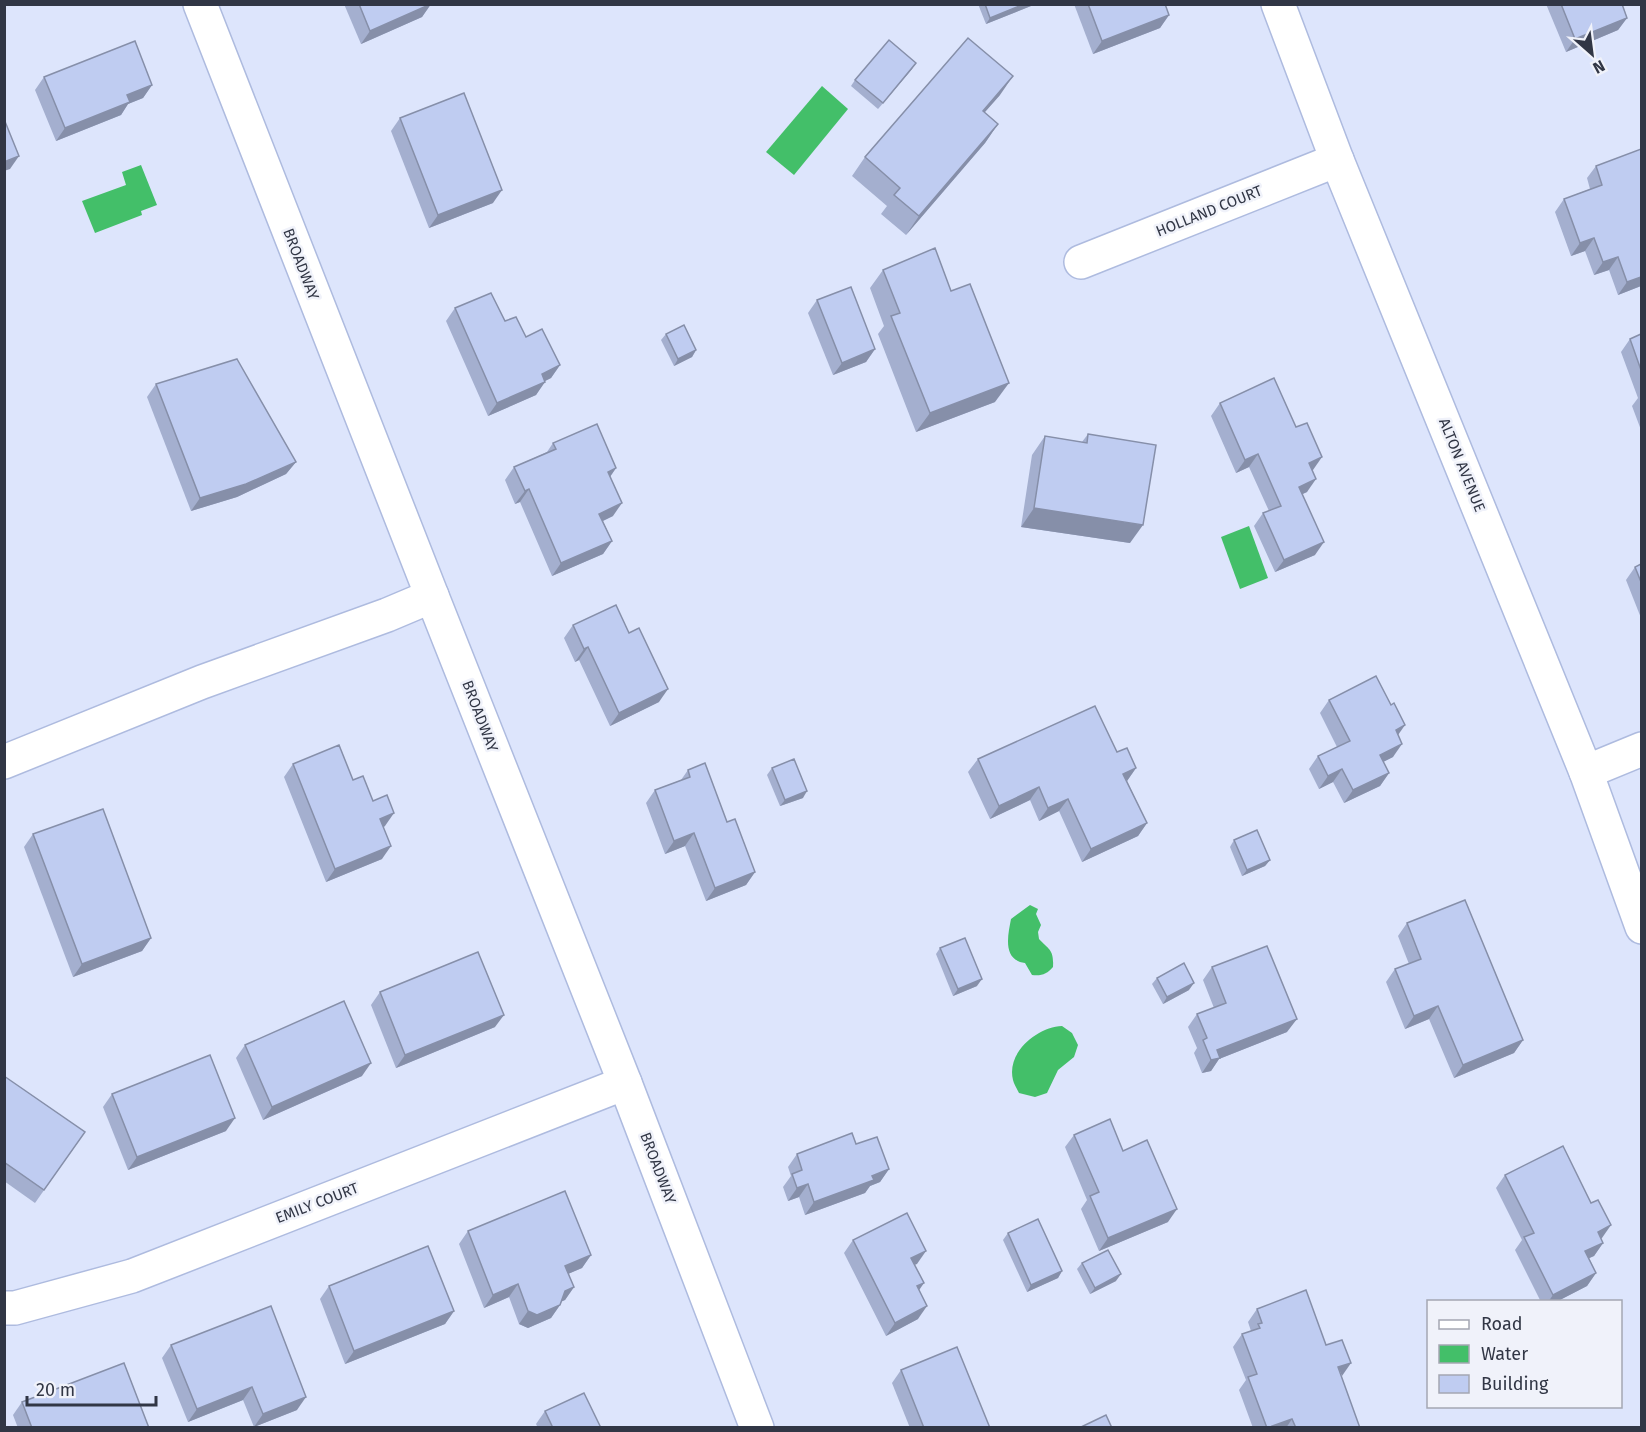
<svg xmlns="http://www.w3.org/2000/svg" width="1646" height="1432" font-family="'Fira Sans',sans-serif">
<rect width="100%" height="100%" fill="#dde5fc"/>
<!-- water -->
<g fill="#43bf69">
<polygon points="822,86 848,109 794,175 766,152"/>
<polygon points="141,165 157,205 141,211 142,215 95,233 82,201 126,185 122,172"/>
<polygon points="1249,526 1268,578 1240,589 1221,537"/>
<path d="M1030,905l8,4 -2,5 5,11 -3,7 1,7c10,11 15,10 14,28 -6,7 -11,9 -21,8l-7,-12c-23,-3 -17,-28 -14,-44z"/>
<path d="M1062,1026l10,7 6,12 -4,12 -16,13 -11,23 -12,4 -16,-4c-2,-4 -5,-9 -6,-13 -7,-28 25,-53 49,-54z"/>
</g>
<g fill="none" stroke-linecap="round" stroke-linejoin="round">
<defs>
<g id="minor">
<polyline points="1278,4 1337,160 1586,772 1642,927"/>
<polyline points="1081,262 1337,160"/>
<polyline points="4,762 202,682 387,615 432,596"/>
<polyline points="1586,772 1642,749"/>
<polyline points="4,1308 15,1308 132,1276 625,1083"/>
</g>
<polyline id="secondary" points="200,4 432,596 625,1083 757,1428"/>
</defs>
<!-- minor casing -->
<use href="#minor" stroke="#aebbdf" stroke-width="36"/>
<!-- secondary casing -->
<use href="#secondary" stroke="#aebbdf" stroke-width="36"/>
<!-- minor -->
<use href="#minor" stroke="#fff" stroke-width="33"/>
<!-- secondary -->
<use href="#secondary" stroke="#fff" stroke-width="33"/>
</g>
<!-- wall -->
<g fill="#a4afcf">
<polygon points="344,4 431,4 422,17 361,44"/>
<polygon points="978,4 1036,4 986,24"/>
<polygon points="1074,4 1165,4 1169,15 1160,28 1093,54"/>
<polygon points="1546,4 1622,4 1627,18 1618,30 1566,52"/>
<polygon points="912,69 878,109 851,86 855,80"/>
<polygon points="44,77 152,85 143,98 128,104 121,115 56,141 35,90"/>
<polygon points="1000,95 984,113 998,124 985,143 906,235 881,214 887,206 852,176 865,157"/>
<polygon points="400,118 493,203 429,228 391,131"/>
<polygon points="1596,166 1641,286 1618,295 1609,270 1594,275 1585,251 1571,256 1555,212 1564,199 1590,189 1587,178"/>
<polygon points="883,270 995,402 916,432 878,334 884,326 870,288"/>
<polygon points="817,300 875,349 866,362 833,375 808,313"/>
<polygon points="455,308 505,321 560,365 551,378 545,381 536,395 488,416 446,321"/>
<polygon points="666,334 696,350 692,357 674,366 661,340"/>
<polygon points="1641,334 1641,430 1632,406 1638,398 1621,352 1630,339"/>
<polygon points="156,384 296,462 286,474 237,497 191,511 147,397"/>
<polygon points="1220,403 1313,470 1312,471 1307,492 1302,494 1315,555 1275,572 1254,526 1263,513 1269,511 1249,467 1236,473 1211,416"/>
<polygon points="1088,434 1130,543 1021,527 1032,455 1045,436 1082,442"/>
<polygon points="553,443 616,468 610,477 613,516 603,521 612,541 603,554 552,576 520,502 515,504 505,480 514,467 547,452"/>
<polygon points="1641,564 1641,618 1626,580 1635,567"/>
<polygon points="573,625 659,702 610,726 579,660 575,662 564,638"/>
<polygon points="1329,700 1398,735 1393,757 1383,762 1389,773 1380,786 1344,803 1333,782 1319,789 1309,769 1318,756 1337,747 1320,713"/>
<polygon points="1117,752 1136,768 1127,781 1147,823 1138,836 1082,862 1059,811 1039,821 1030,800 990,819 968,772 978,759"/>
<polygon points="293,764 353,780 373,801 385,826 384,827 382,859 326,882 284,777"/>
<polygon points="772,768 803,798 780,806 767,775"/>
<polygon points="688,770 727,822 755,872 746,885 706,901 685,846 665,854 646,803 655,790 681,780"/>
<polygon points="33,834 151,938 142,951 73,977 24,847"/>
<polygon points="1234,840 1270,860 1265,866 1242,876 1230,847"/>
<polygon points="1407,923 1523,1040 1514,1053 1454,1078 1429,1019 1405,1029 1386,982 1395,969 1409,964 1398,936"/>
<polygon points="940,948 977,986 953,996 936,954"/>
<polygon points="1212,967 1287,1032 1219,1059 1211,1071 1202,1073 1194,1053 1197,1048 1188,1027 1197,1014 1214,1008 1203,980"/>
<polygon points="1157,978 1189,990 1163,1004 1152,984"/>
<polygon points="380,992 495,1027 396,1068 371,1005"/>
<polygon points="245,1045 362,1076 263,1120 236,1058"/>
<polygon points="4,1076 85,1132 35,1203 4,1181"/>
<polygon points="112,1094 226,1131 128,1170 103,1107"/>
<polygon points="1074,1135 1123,1151 1168,1222 1099,1251 1081,1209 1087,1200 1065,1147"/>
<polygon points="856,1144 889,1169 880,1182 870,1186 865,1193 805,1215 799,1197 788,1201 783,1187 791,1176 788,1167 797,1154"/>
<polygon points="1505,1175 1591,1203 1602,1238 1601,1238 1603,1243 1594,1256 1589,1258 1596,1273 1587,1286 1556,1302 1541,1302 1515,1250 1522,1240 1496,1188"/>
<polygon points="468,1231 591,1255 582,1268 568,1274 574,1287 565,1300 562,1301 560,1305 551,1318 528,1328 519,1324 509,1297 484,1308 459,1244"/>
<polygon points="1008,1233 1062,1271 1058,1278 1027,1292 1003,1240"/>
<polygon points="853,1240 917,1264 915,1264 919,1290 918,1319 886,1336 844,1253"/>
<polygon points="1082,1263 1116,1281 1090,1294 1077,1269"/>
<polygon points="329,1286 454,1311 445,1324 345,1364 320,1299"/>
<polygon points="1257,1309 1326,1345 1341,1376 1360,1428 1253,1428 1239,1390 1246,1380 1233,1347 1242,1334 1251,1331 1248,1322"/>
<polygon points="171,1345 297,1410 254,1427 243,1400 188,1422 162,1358"/>
<polygon points="901,1370 990,1428 910,1428 892,1383"/>
<polygon points="22,1402 149,1428 18,1428 13,1415"/>
<polygon points="545,1411 601,1428 538,1428 536,1424"/>
</g>
<!-- shaded-wall -->
<g fill="#868fa9">
<polygon points="431,4 422,17 361,44 370,31"/>
<polygon points="1024,4 1036,4 986,24 990,18"/>
<polygon points="1169,15 1160,28 1093,54 1102,41"/>
<polygon points="1627,18 1618,30 1566,52 1575,39"/>
<polygon points="916,63 912,69 878,109 883,103"/>
<polygon points="1013,76 1000,95 969,130 983,111"/>
<polygon points="152,85 143,98 128,104 121,115 56,141 65,128 127,95"/>
<polygon points="998,124 985,143 906,235 919,216"/>
<polygon points="19,156 10,169 4,171 4,162"/>
<polygon points="502,190 493,203 429,228 438,215"/>
<polygon points="1594,238 1585,251 1571,256 1580,243"/>
<polygon points="1618,257 1609,270 1594,275 1603,262"/>
<polygon points="1641,277 1641,286 1618,295 1627,282"/>
<polygon points="875,349 866,362 833,375 842,363"/>
<polygon points="696,350 692,357 674,366 678,359"/>
<polygon points="560,365 551,378 533,387 542,374"/>
<polygon points="545,382 536,395 488,416 497,403"/>
<polygon points="1009,383 995,402 916,432 930,413"/>
<polygon points="1258,454 1249,467 1236,473 1245,460"/>
<polygon points="1322,457 1313,470 1300,476 1309,463"/>
<polygon points="296,462 286,474 237,497 191,511 200,498"/>
<polygon points="616,468 607,481 608,472"/>
<polygon points="1316,479 1307,492 1290,500 1299,487"/>
<polygon points="529,489 520,502 515,504 525,491"/>
<polygon points="622,503 613,516 590,527 599,514"/>
<polygon points="1034,508 1143,525 1130,543 1021,527"/>
<polygon points="612,541 603,554 552,576 561,563"/>
<polygon points="1324,542 1315,555 1275,572 1284,560"/>
<polygon points="588,647 579,660 575,662 584,649"/>
<polygon points="668,689 659,702 610,726 619,713"/>
<polygon points="1405,725 1396,738 1396,730"/>
<polygon points="1402,744 1393,757 1371,768 1380,755"/>
<polygon points="1136,768 1127,781 1123,774"/>
<polygon points="1342,769 1333,782 1319,789 1328,776"/>
<polygon points="1389,773 1380,786 1344,803 1353,790"/>
<polygon points="1039,787 1030,800 990,819 999,806"/>
<polygon points="807,791 803,798 780,806 785,800"/>
<polygon points="1068,799 1059,811 1039,821 1048,808"/>
<polygon points="394,813 385,826 371,832 380,819"/>
<polygon points="1147,823 1138,836 1082,862 1091,849"/>
<polygon points="694,833 685,846 665,854 674,841"/>
<polygon points="391,846 382,859 326,882 335,869"/>
<polygon points="1270,860 1265,866 1242,876 1247,870"/>
<polygon points="755,872 746,885 706,901 715,888"/>
<polygon points="151,938 142,951 73,977 82,964"/>
<polygon points="982,979 977,986 953,996 958,989"/>
<polygon points="1194,983 1189,990 1163,1004 1167,997"/>
<polygon points="1438,1006 1429,1019 1405,1029 1414,1016"/>
<polygon points="504,1015 495,1027 396,1068 405,1055"/>
<polygon points="1297,1019 1287,1032 1219,1059 1211,1071 1202,1073 1217,1050"/>
<polygon points="1523,1040 1514,1053 1454,1078 1463,1065"/>
<polygon points="371,1063 362,1076 263,1120 272,1107"/>
<polygon points="235,1118 226,1131 128,1170 137,1157"/>
<polygon points="889,1169 880,1182 870,1186 865,1193 805,1215 814,1202 872,1176"/>
<polygon points="808,1184 799,1197 788,1201 797,1188"/>
<polygon points="1177,1209 1168,1222 1099,1251 1108,1238"/>
<polygon points="1611,1225 1602,1238 1589,1245 1598,1232"/>
<polygon points="1603,1243 1594,1256 1576,1264 1585,1251"/>
<polygon points="926,1251 917,1264 902,1270 911,1258"/>
<polygon points="591,1255 582,1268 556,1279 565,1266"/>
<polygon points="1062,1271 1058,1278 1027,1292 1031,1285"/>
<polygon points="1596,1273 1587,1286 1556,1302 1548,1302 1553,1295"/>
<polygon points="1121,1274 1116,1281 1090,1294 1095,1288"/>
<polygon points="924,1283 915,1296 917,1286"/>
<polygon points="518,1284 509,1297 484,1308 493,1295"/>
<polygon points="574,1287 565,1300 556,1304 565,1291"/>
<polygon points="560,1305 551,1318 528,1328 519,1324 528,1311"/>
<polygon points="927,1306 918,1319 886,1336 895,1323"/>
<polygon points="454,1311 445,1324 345,1364 354,1351"/>
<polygon points="1351,1363 1342,1376 1338,1367"/>
<polygon points="252,1387 243,1400 188,1422 197,1409"/>
<polygon points="306,1397 297,1410 254,1427 263,1414"/>
<polygon points="1292,1419 1286,1428 1268,1428"/>
</g>
<!-- building -->
<g fill="#bfccf1" stroke="#868fa9" stroke-width="1.5">
<polygon points="359,4 431,4 370,31"/>
<polygon points="985,4 1024,4 990,18"/>
<polygon points="1088,4 1165,4 1169,15 1102,41"/>
<polygon points="1561,4 1622,4 1627,18 1575,39"/>
<polygon points="968,38 1013,76 983,111 998,124 919,216 894,195 900,188 865,157"/>
<polygon points="889,40 916,63 883,103 855,80"/>
<polygon points="135,41 152,85 127,95 130,102 65,128 44,77"/>
<polygon points="464,93 502,190 438,215 400,118"/>
<polygon points="4,119 19,156 4,162"/>
<polygon points="1641,149 1641,277 1627,282 1618,257 1603,262 1594,238 1580,243 1564,199 1602,185 1596,166"/>
<polygon points="935,248 951,291 970,284 1009,383 930,413 891,316 900,313 883,270"/>
<polygon points="851,287 875,349 842,363 817,300"/>
<polygon points="491,293 505,321 516,317 526,337 542,329 560,365 542,374 545,382 497,403 455,308"/>
<polygon points="684,325 696,350 678,359 666,334"/>
<polygon points="1641,334 1641,370 1630,339"/>
<polygon points="237,359 296,462 246,484 200,498 156,384"/>
<polygon points="1274,378 1296,427 1307,423 1322,457 1309,463 1316,479 1299,487 1324,542 1284,560 1263,513 1281,506 1258,454 1245,460 1220,403"/>
<polygon points="597,424 616,468 608,472 622,503 599,514 612,541 561,563 529,489 525,491 514,467 556,449 553,443"/>
<polygon points="1088,434 1156,445 1143,525 1034,508 1045,436 1087,443"/>
<polygon points="1641,564 1641,582 1635,567"/>
<polygon points="616,605 629,633 639,628 668,689 619,713 588,647 584,649 573,625"/>
<polygon points="1376,676 1391,705 1394,703 1405,725 1396,730 1402,744 1380,755 1389,773 1353,790 1342,769 1328,776 1318,756 1350,741 1329,700"/>
<polygon points="1095,706 1117,752 1127,748 1136,768 1123,774 1147,823 1091,849 1068,799 1048,808 1039,787 999,806 978,759"/>
<polygon points="339,745 353,780 363,776 373,801 387,795 394,813 380,819 391,846 335,869 293,764"/>
<polygon points="794,759 807,791 785,800 772,768"/>
<polygon points="705,763 727,822 735,819 755,872 715,888 694,833 674,841 655,790 690,777 688,770"/>
<polygon points="103,809 151,938 82,964 33,834"/>
<polygon points="1257,830 1270,860 1247,870 1234,840"/>
<polygon points="1465,900 1523,1040 1463,1065 1438,1006 1414,1016 1395,969 1421,959 1407,923"/>
<polygon points="965,938 982,979 958,989 940,948"/>
<polygon points="1267,946 1297,1019 1217,1050 1220,1058 1211,1060 1203,1040 1207,1038 1197,1014 1226,1003 1212,967"/>
<polygon points="478,952 504,1015 405,1055 380,992"/>
<polygon points="1184,963 1194,983 1167,997 1157,978"/>
<polygon points="344,1001 371,1063 272,1107 245,1045"/>
<polygon points="210,1055 235,1118 137,1157 112,1094"/>
<polygon points="4,1076 85,1132 44,1190 4,1162"/>
<polygon points="1110,1119 1123,1151 1147,1140 1177,1209 1108,1238 1090,1196 1099,1192 1074,1135"/>
<polygon points="852,1133 856,1144 877,1137 889,1169 872,1176 874,1180 814,1202 808,1184 797,1188 792,1174 802,1170 797,1154"/>
<polygon points="1563,1146 1591,1203 1598,1200 1611,1225 1598,1232 1603,1243 1585,1251 1596,1273 1553,1295 1524,1237 1534,1233 1505,1175"/>
<polygon points="565,1191 591,1255 565,1266 574,1287 565,1291 560,1305 537,1315 528,1311 518,1284 493,1295 468,1231"/>
<polygon points="907,1213 926,1251 911,1258 924,1283 917,1286 927,1306 895,1323 853,1240"/>
<polygon points="1038,1219 1062,1271 1031,1285 1008,1233"/>
<polygon points="428,1246 454,1311 354,1351 329,1286"/>
<polygon points="1108,1250 1121,1274 1095,1288 1082,1263"/>
<polygon points="1306,1290 1326,1345 1342,1340 1351,1363 1338,1367 1360,1428 1296,1428 1292,1419 1267,1428 1248,1377 1257,1374 1242,1334 1260,1328 1258,1324 1262,1323 1257,1309"/>
<polygon points="271,1306 306,1397 263,1414 252,1387 197,1409 171,1345"/>
<polygon points="957,1347 990,1428 924,1428 901,1370"/>
<polygon points="124,1363 149,1428 32,1428 22,1402"/>
<polygon points="584,1393 601,1428 553,1428 545,1411"/>
<polygon points="1106,1415 1112,1428 1079,1428"/>
</g>
<g text-anchor="middle" dominant-baseline="central" stroke-width="5" stroke-linejoin="round" paint-order="stroke">
<!-- street labels -->
<g font-size="15" fill="#313645" stroke="#f0f2fa">
<text transform="translate(1209 211) rotate(-22)">HOLLAND COURT</text>
<text transform="translate(301 264) rotate(69)">BROADWAY</text>
<text transform="translate(1462 465) rotate(68)">ALTON AVENUE</text>
<text transform="translate(480 716) rotate(69)">BROADWAY</text>
<text transform="translate(658 1168) rotate(69)">BROADWAY</text>
<text transform="translate(317 1203) rotate(-21)">EMILY COURT</text>
</g>
</g>
<!-- border -->
<rect width="1646" height="1432" fill="none" stroke="#313645" stroke-width="12"/>
<!-- legend -->
<rect x="1427" y="1300" width="195" height="108" fill="#f0f2fa" stroke="#a4a7b2" stroke-width="1.5"/>
<rect x="1439" y="1320" width="30" height="9" fill="#ffffff" stroke="#a4a7b2" stroke-width="1.5"/>
<text x="1481" y="1330" font-size="18" fill="#313645">Road</text>
<rect x="1439" y="1345" width="30" height="18" fill="#43bf69" stroke="#a4a7b2" stroke-width="1.5"/>
<text x="1481" y="1360" font-size="18" fill="#313645">Water</text>
<rect x="1439" y="1375" width="30" height="18" fill="#bfccf1" stroke="#a4a7b2" stroke-width="1.5"/>
<text x="1481" y="1390" font-size="18" fill="#313645">Building</text>
<!-- north arrow -->
<g transform="translate(1592 54) rotate(152)" stroke="#f0f2fa" stroke-width="4.5" paint-order="stroke">
<path d="M0-4.5L10 22L0 15L-10 22Z" fill="#313645"/>
<text y="-9" font-size="16" font-weight="bold" text-anchor="middle" fill="#313645">N</text>
</g>
<!-- scale -->
<path d="M27 1396v9h129v-9" fill="none" stroke="#313645" stroke-width="3"/>
<text x="36" y="1396" font-size="18" fill="#313645" stroke="#f0f2fa" stroke-width="4.5" paint-order="stroke">20 m</text>
</svg>
